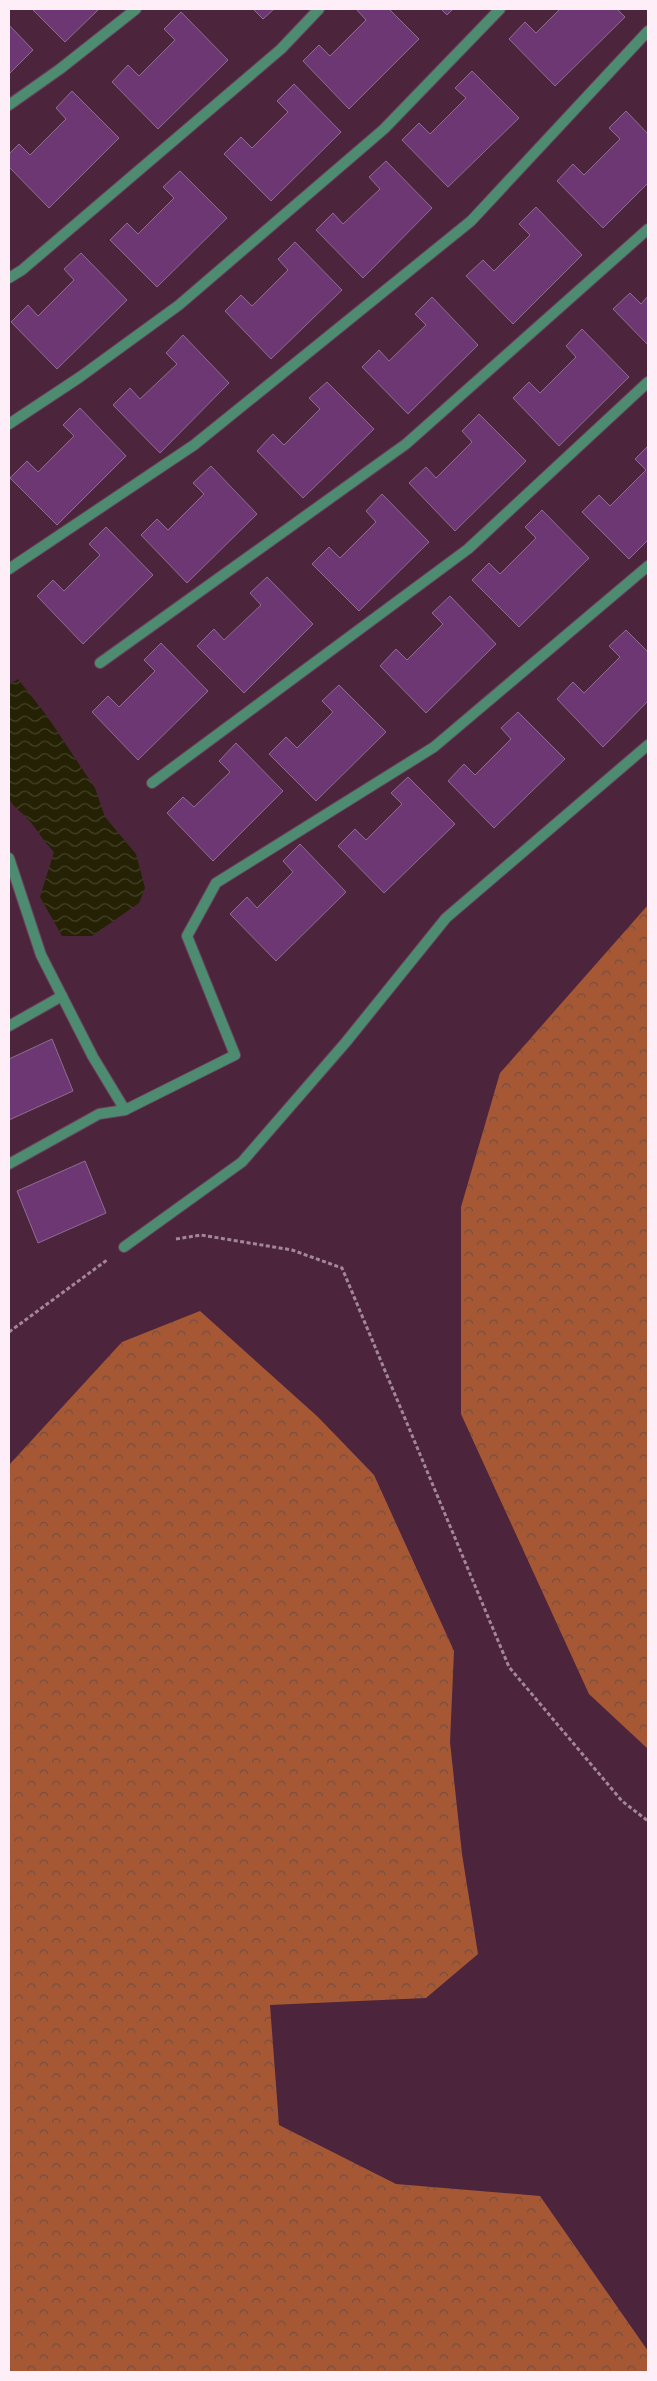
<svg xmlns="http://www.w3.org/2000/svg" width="657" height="2381" font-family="'Alegreya Sans',sans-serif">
<defs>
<pattern id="forest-crowns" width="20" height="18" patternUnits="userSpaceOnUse" patternTransform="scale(1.25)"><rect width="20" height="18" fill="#a65835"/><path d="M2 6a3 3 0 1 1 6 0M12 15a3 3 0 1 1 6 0" fill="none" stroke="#744f41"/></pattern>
<pattern id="water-waves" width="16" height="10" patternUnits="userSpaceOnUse" patternTransform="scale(1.25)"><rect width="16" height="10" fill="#242104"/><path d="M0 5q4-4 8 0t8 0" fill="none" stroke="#454229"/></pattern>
</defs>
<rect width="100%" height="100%" fill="#4c253d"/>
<!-- forest -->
<g fill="url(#forest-crowns)">
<polygon points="648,905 648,1749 589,1694 461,1414 461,1207 500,1073"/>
<polygon points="200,1311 318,1417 374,1475 454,1651 450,1742 462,1854 478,1954 426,1998 270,2005 279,2125 396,2184 540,2196 648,2351 648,2372 9,2372 9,1465 122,1342"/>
</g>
<!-- water -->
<path fill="url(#water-waves)" d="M18,679l29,37 48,72 10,29 31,37 9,34 -6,15 -47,33h-30l-22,-39 14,-45c-11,-11 -18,-25 -29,-36 -6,-6 -13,-10 -16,-18v-113z"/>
<!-- building -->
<g fill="#6d3773" stroke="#8e6d91">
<polygon points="32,9 99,9 65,42"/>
<polygon points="253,9 274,9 263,19"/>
<polygon points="356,9 389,9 419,39 349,109 303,61 319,45 330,56 366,20"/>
<polygon points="441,9 453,9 447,15"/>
<polygon points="560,9 617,9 625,17 555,86 509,39 525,22 536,33"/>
<polygon points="181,12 228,60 158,129 112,82 128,65 139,76 175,40 164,29"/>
<polygon points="9,25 33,50 9,74"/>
<polygon points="472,71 519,118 448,187 402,140 419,123 430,134 466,98 455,88"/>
<polygon points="294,84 341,132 271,201 224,154 241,137 252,148 288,112 277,101"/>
<polygon points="72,91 119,138 49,208 9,167 9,154 19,144 30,155 66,119 56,108"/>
<polygon points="626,111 648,134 648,183 603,228 557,181 573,164 584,175 620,139 609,128"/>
<polygon points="386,161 432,208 363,278 316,230 333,213 343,224 380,189 369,177"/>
<polygon points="180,171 227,218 157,287 110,240 127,223 138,234 174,198 163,187"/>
<polygon points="536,207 582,255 513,324 466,276 483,260 494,271 530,235 519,224"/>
<polygon points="295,242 342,290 271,359 225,311 241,295 252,306 288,270 278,259"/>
<polygon points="81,253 127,300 57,369 11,322 28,305 38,316 74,280 64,269"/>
<polygon points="630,293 641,304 648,296 648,345 613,309"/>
<polygon points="432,297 478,345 408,414 362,367 379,350 389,361 426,325 415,314"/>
<polygon points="582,329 629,377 559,446 513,398 529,382 540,393 576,357 566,346"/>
<polygon points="183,335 229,383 160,453 113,405 130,388 140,399 177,364 166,353"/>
<polygon points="327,382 374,429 303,498 257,451 273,434 284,445 320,409 309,398"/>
<polygon points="80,408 126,456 57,525 10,478 27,461 38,472 74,436 63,425"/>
<polygon points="479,414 526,461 455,531 409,483 426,467 436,478 472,442 462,431"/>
<polygon points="648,446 648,540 629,559 582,512 599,495 610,506 646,470 635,459"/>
<polygon points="211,466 257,514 187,583 141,535 157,519 168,530 204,494 193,483"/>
<polygon points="382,494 429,542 359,611 312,564 329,547 340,558 376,522 366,511"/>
<polygon points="542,510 589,558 519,627 472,580 489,563 500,574 536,538 525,527"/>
<polygon points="106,527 153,575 83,644 37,596 53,580 64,591 100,555 89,544"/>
<polygon points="267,577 313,624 244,693 197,646 214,629 224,640 261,605 250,593"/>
<polygon points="450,596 496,644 426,713 380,666 396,649 407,660 443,624 432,613"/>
<polygon points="626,630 648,652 648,701 603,747 557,699 573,682 584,693 620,657 609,646"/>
<polygon points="161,643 208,691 138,760 92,712 108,696 119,707 155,671 144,660"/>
<polygon points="339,685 386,732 316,801 269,754 286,737 297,748 333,712 322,701"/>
<polygon points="518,712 565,759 494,828 448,781 464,764 475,775 511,739 501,728"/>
<polygon points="236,743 283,791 213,861 167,813 183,797 194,807 230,772 219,761"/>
<polygon points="408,777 455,824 384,893 338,846 355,829 366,840 402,804 391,793"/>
<polygon points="300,844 346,892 276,961 230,914 247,897 257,908 293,872 283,861"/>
<polygon points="52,1039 73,1091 9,1120 9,1059"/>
<polygon points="85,1161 106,1213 38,1243 17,1191"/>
</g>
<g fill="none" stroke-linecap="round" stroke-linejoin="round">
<defs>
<g id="service">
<polyline points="9,105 60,69 136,9"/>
<polyline points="9,278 22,270 281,49 319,9"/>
<polyline points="9,424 80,377 179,305 384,129 500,9"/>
<polyline points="9,569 194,445 471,221 648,31"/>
<polyline points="100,663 406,444 648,229"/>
<polyline points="152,783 468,549 648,382"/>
<polyline points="9,858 41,955 93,1057 125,1110 235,1055 187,936 216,883 434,747 648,566"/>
<polyline points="9,1026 62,996"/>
<polyline points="9,1164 99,1114 125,1110"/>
<polyline points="124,1247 242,1162 346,1042 446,918 648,745"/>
</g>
</defs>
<!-- service casing -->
<use href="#service" stroke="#68455b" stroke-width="12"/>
<!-- path -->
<g stroke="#a38798" stroke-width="3" stroke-dasharray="4 2.5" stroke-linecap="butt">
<polyline points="176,1239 201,1235 292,1250 342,1268 509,1667 622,1801 648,1821"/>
<polyline points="9,1332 107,1260"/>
</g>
<!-- service -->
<use href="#service" stroke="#4e8c71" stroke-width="10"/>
</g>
<!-- border -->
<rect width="657" height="2381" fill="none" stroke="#feeef7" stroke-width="20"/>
</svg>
